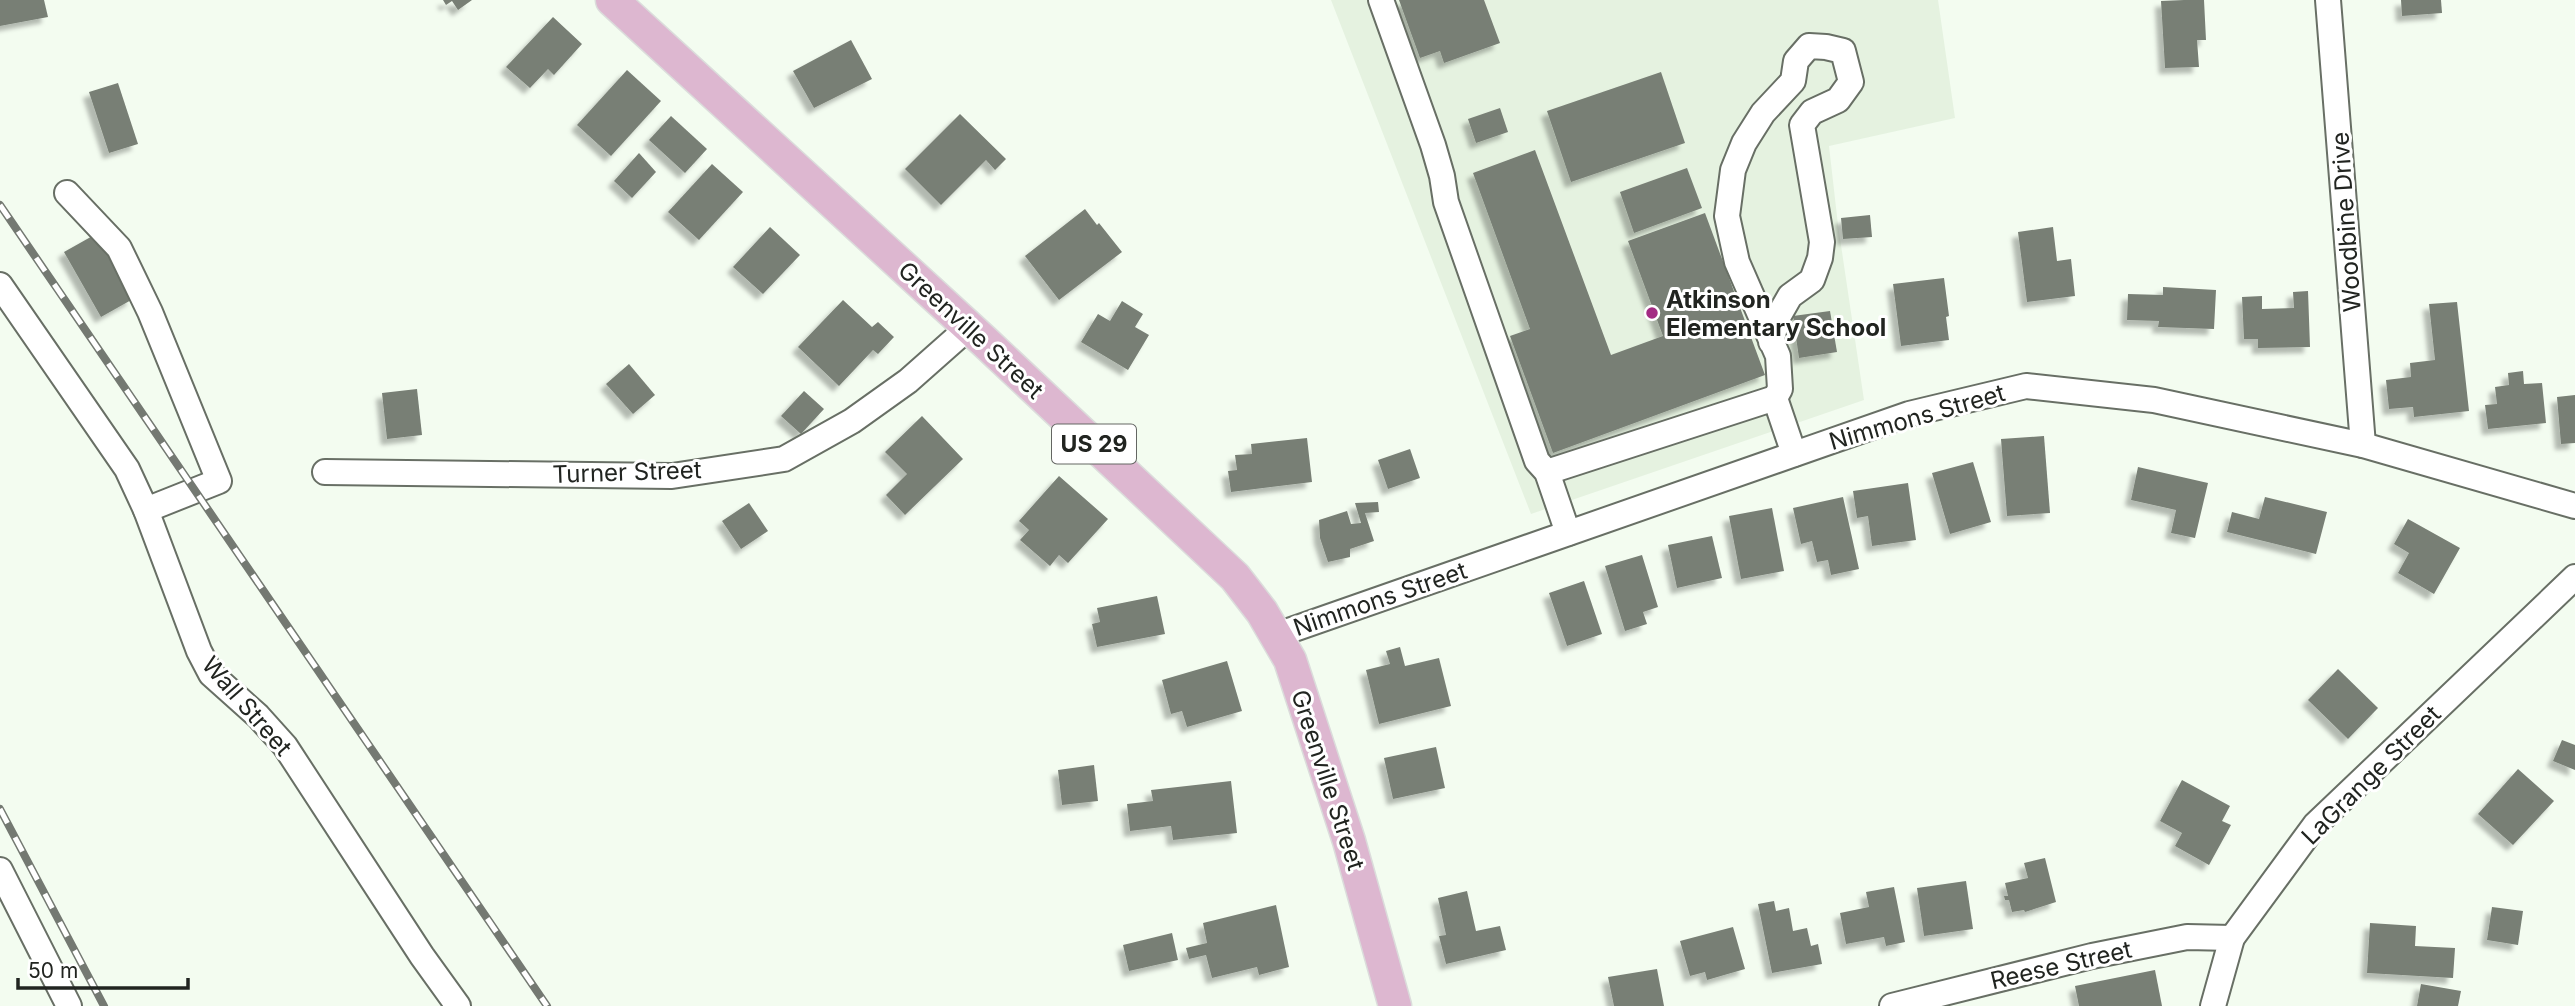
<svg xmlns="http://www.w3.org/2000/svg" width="2575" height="1006" font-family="Inter,sans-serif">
<defs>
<filter id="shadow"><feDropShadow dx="-6" dy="6" stdDeviation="2" flood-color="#0004"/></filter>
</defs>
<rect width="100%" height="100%" fill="#f3fcf0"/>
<!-- built -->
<polygon fill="#e5f2e0" points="1331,0 1938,0 1955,118 1829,146 1838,225 1864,400 1531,514"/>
<!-- building -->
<g fill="#787f75" filter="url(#shadow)">
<polygon points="0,0 44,0 48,17 0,26"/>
<polygon points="443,0 472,0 458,10 452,1 446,5"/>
<polygon points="1399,0 1484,0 1500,43 1444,63 1440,51 1420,58"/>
<polygon points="2184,0 2204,0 2206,40 2197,40 2199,67 2165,68 2161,1"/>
<polygon points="2401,0 2441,0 2442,13 2402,16"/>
<polygon points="553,17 582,44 554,75 548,69 530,88 506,67"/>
<polygon points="851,40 872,79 814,108 793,71"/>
<polygon points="627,70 661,101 611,156 577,125"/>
<polygon points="1661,72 1685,143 1571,182 1547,111"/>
<polygon points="118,83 138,144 109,153 89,92"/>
<polygon points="1500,108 1508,132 1476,143 1468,119"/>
<polygon points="960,114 1006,159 995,170 986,160 941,205 905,169"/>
<polygon points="671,116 707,149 685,173 649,140"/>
<polygon points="1535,150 1611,355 1663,336 1628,241 1705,213 1765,375 1553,453 1510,336 1530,329 1473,173"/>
<polygon points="639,153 656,172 632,198 614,181"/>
<polygon points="712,164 743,192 699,240 668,212"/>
<polygon points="1687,168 1702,208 1634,233 1620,192"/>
<polygon points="1085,209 1097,225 1099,223 1122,252 1059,300 1025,256"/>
<polygon points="1870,215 1872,237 1843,239 1841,218"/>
<polygon points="770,227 800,255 763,294 733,267"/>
<polygon points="2053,227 2057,261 2071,259 2075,296 2027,302 2018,232"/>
<polygon points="96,234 133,299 101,317 64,252"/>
<polygon points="1944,278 1949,316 1946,317 1949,340 1901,346 1893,284"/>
<polygon points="2163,287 2216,290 2214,329 2158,327 2159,321 2127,320 2128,294 2163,295"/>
<polygon points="2308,291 2310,347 2258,348 2258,339 2244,339 2242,297 2262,296 2262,309 2294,308 2293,292"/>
<polygon points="843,300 872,327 878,322 894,337 878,354 873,350 839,386 798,347"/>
<polygon points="1122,301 1143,314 1135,327 1149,335 1128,370 1081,342 1098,314 1110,321"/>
<polygon points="2457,302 2469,411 2414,417 2413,407 2389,409 2386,380 2411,377 2410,363 2435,360 2429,304"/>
<polygon points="1830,311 1837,352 1799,358 1793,316"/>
<polygon points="629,364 655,395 633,414 606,384"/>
<polygon points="2523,371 2524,384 2542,383 2546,423 2488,429 2485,405 2497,404 2495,387 2509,385 2508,373"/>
<polygon points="417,389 422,435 387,439 382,393"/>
<polygon points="804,391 824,409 801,434 781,416"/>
<polygon points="2575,395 2575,443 2561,444 2557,397"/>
<polygon points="922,416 963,459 905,515 886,495 907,474 885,452"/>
<polygon points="2044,436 2050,513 2007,516 2001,439"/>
<polygon points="1307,438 1312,482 1231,492 1228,471 1237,470 1235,455 1252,454 1251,444"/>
<polygon points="1410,449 1420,478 1388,489 1378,460"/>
<polygon points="1973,462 1991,522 1950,534 1932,473"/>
<polygon points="2138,467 2208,483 2195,538 2171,533 2176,510 2131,500"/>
<polygon points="1059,476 1108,519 1068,563 1059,555 1050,566 1020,540 1029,530 1019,521"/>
<polygon points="1908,483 1916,540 1872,546 1868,516 1857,518 1853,491"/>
<polygon points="1843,497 1859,569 1831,575 1828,560 1817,562 1812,541 1801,544 1793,508"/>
<polygon points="2265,497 2327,512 2316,554 2227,532 2232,512 2259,519"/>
<polygon points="1378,502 1379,512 1365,513 1374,541 1350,549 1350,557 1328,562 1320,538 1319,520 1347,511 1351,524 1361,523 1355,503"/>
<polygon points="749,503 768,531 741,549 722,521"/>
<polygon points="1772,508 1784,571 1741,579 1729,516"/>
<polygon points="2408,519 2460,548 2434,594 2398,573 2409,553 2394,544"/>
<polygon points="1712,536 1722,578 1677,588 1668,545"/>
<polygon points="1642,555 1658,607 1643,612 1647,624 1625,631 1605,566"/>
<polygon points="1584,581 1602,634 1567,646 1549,593"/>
<polygon points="1157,596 1165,634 1097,647 1092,624 1100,622 1097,608"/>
<polygon points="1400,647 1405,666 1439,658 1451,706 1379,724 1366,670 1390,664 1386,651"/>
<polygon points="1227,661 1242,711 1187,727 1182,711 1171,714 1162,680"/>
<polygon points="2338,669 2378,708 2348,739 2308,700"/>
<polygon points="2562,740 2575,745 2575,770 2553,761"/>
<polygon points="1436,747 1445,788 1393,799 1384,758"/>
<polygon points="1094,765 1098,801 1062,805 1058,770"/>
<polygon points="2518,769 2554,801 2513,845 2478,814"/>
<polygon points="2182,780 2230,806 2222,821 2231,825 2209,865 2175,846 2182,833 2160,821"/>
<polygon points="1231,781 1237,833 1173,840 1171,826 1130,831 1127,804 1153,801 1151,790"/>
<polygon points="2045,858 2056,902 2025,912 2024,910 2012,912 2009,900 2005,900 2004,896 2008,896 2005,883 2028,878 2024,863"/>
<polygon points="1966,881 1973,929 1924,936 1917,888"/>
<polygon points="1894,887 1905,942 1886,946 1884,937 1846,944 1840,913 1869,907 1866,892"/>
<polygon points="1467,891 1476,931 1500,926 1506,950 1446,964 1439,936 1446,935 1438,898"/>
<polygon points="1774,901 1776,911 1789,908 1793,931 1807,928 1811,946 1818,944 1822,964 1772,973 1758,904"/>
<polygon points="1276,905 1289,967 1259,975 1257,967 1212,978 1206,955 1189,959 1186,948 1207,943 1203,923"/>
<polygon points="2492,907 2523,911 2518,945 2487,940"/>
<polygon points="2370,923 2416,926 2415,946 2455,948 2453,978 2367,973"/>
<polygon points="1733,927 1745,969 1707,980 1705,972 1690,976 1680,941"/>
<polygon points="1172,933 1178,960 1129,971 1123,945"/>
<polygon points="1657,969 1664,1006 1614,1006 1608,977"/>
<polygon points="2155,970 2162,1006 2079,1006 2075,986"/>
<polygon points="2421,984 2461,991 2458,1006 2417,1006"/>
</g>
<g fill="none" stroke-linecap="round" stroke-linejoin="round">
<defs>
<g id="minor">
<polyline points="1381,0 1433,145 1442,176 1446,202 1537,461 1547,472 1568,533"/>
<polyline points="2328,0 2363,445"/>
<polyline points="67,193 119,248 150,312 219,481 146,510"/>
<polyline points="0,285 127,469 146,510 199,651 211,674 258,716 285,746 422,956 458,1006"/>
<polyline points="1775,398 1794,454"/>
<polyline points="325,472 672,476 784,459 852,421 908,381 969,327"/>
<polyline points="1547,472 1775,398 1780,389 1778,356 1737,262 1727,216 1733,170 1744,143 1763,113 1793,81 1796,61 1809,46 1826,47 1843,51 1851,82 1838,100 1812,112 1802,125 1822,242 1820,258 1812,280 1790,296 1778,317 1771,342"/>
<polyline points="1277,635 1909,414 2026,386 2154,400 2363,445 2575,506"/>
<polyline points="0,870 69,1006"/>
<polyline points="1892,1006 2092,956 2187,937 2232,938"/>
<polyline points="2213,1006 2232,938 2315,825 2575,577"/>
</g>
<polyline id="major" points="612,0 985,342 1235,577 1262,612 1290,660 1349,841 1395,1006"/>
</defs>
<!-- minor casing -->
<use href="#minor" stroke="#686f65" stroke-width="28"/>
<!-- major casing -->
<use href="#major" stroke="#dbdcdb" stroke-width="35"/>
<!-- minor -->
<use href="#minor" stroke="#fff" stroke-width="24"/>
<!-- major -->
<use href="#major" stroke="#ddb7d0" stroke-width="32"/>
<defs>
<g id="rail">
<polyline points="0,205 547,1006"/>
<polyline points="0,809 104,1006"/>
</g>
</defs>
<!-- rail casing -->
<use href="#rail" stroke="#747972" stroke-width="8"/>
<!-- rail -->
<use href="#rail" stroke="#fff" stroke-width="5" stroke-dasharray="16" stroke-linecap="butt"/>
</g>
<!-- markers -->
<circle fill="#a32b83" stroke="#fff" stroke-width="2.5" cx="1652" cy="313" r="7"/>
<g text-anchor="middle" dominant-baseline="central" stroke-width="6" stroke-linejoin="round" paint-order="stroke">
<!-- shield labels -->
<rect fill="#fff" stroke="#646663" stroke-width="2" x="1052" y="424.5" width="84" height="39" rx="5"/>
<g font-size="23" font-weight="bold" fill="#212420">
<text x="1094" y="444">US 29</text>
</g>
<!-- street labels -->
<g font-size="24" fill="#212420" stroke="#fff">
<text transform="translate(2346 222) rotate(-94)">Woodbine Drive</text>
<text transform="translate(971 330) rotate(43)">Greenville Street</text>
<text transform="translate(1917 417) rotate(-16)">Nimmons Street</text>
<text transform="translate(627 472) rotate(-2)">Turner Street</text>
<text transform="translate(1380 599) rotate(-19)">Nimmons Street</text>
<text transform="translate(247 706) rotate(49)">Wall Street</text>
<text transform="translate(2371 775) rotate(-45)">LaGrange Street</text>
<text transform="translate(1328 780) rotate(72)">Greenville Street</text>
<text transform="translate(2061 965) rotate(-13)">Reese Street</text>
</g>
<!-- poi labels -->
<g font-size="24" font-weight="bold" fill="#212420" stroke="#fff" text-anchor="start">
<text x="1666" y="299">Atkinson<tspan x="1666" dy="28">Elementary School</tspan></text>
</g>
</g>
<!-- scale -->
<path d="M18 978v10h170v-10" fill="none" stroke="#212420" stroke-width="3.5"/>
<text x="28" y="978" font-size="21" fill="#212420" stroke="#ffffff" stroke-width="5" paint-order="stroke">50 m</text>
</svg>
